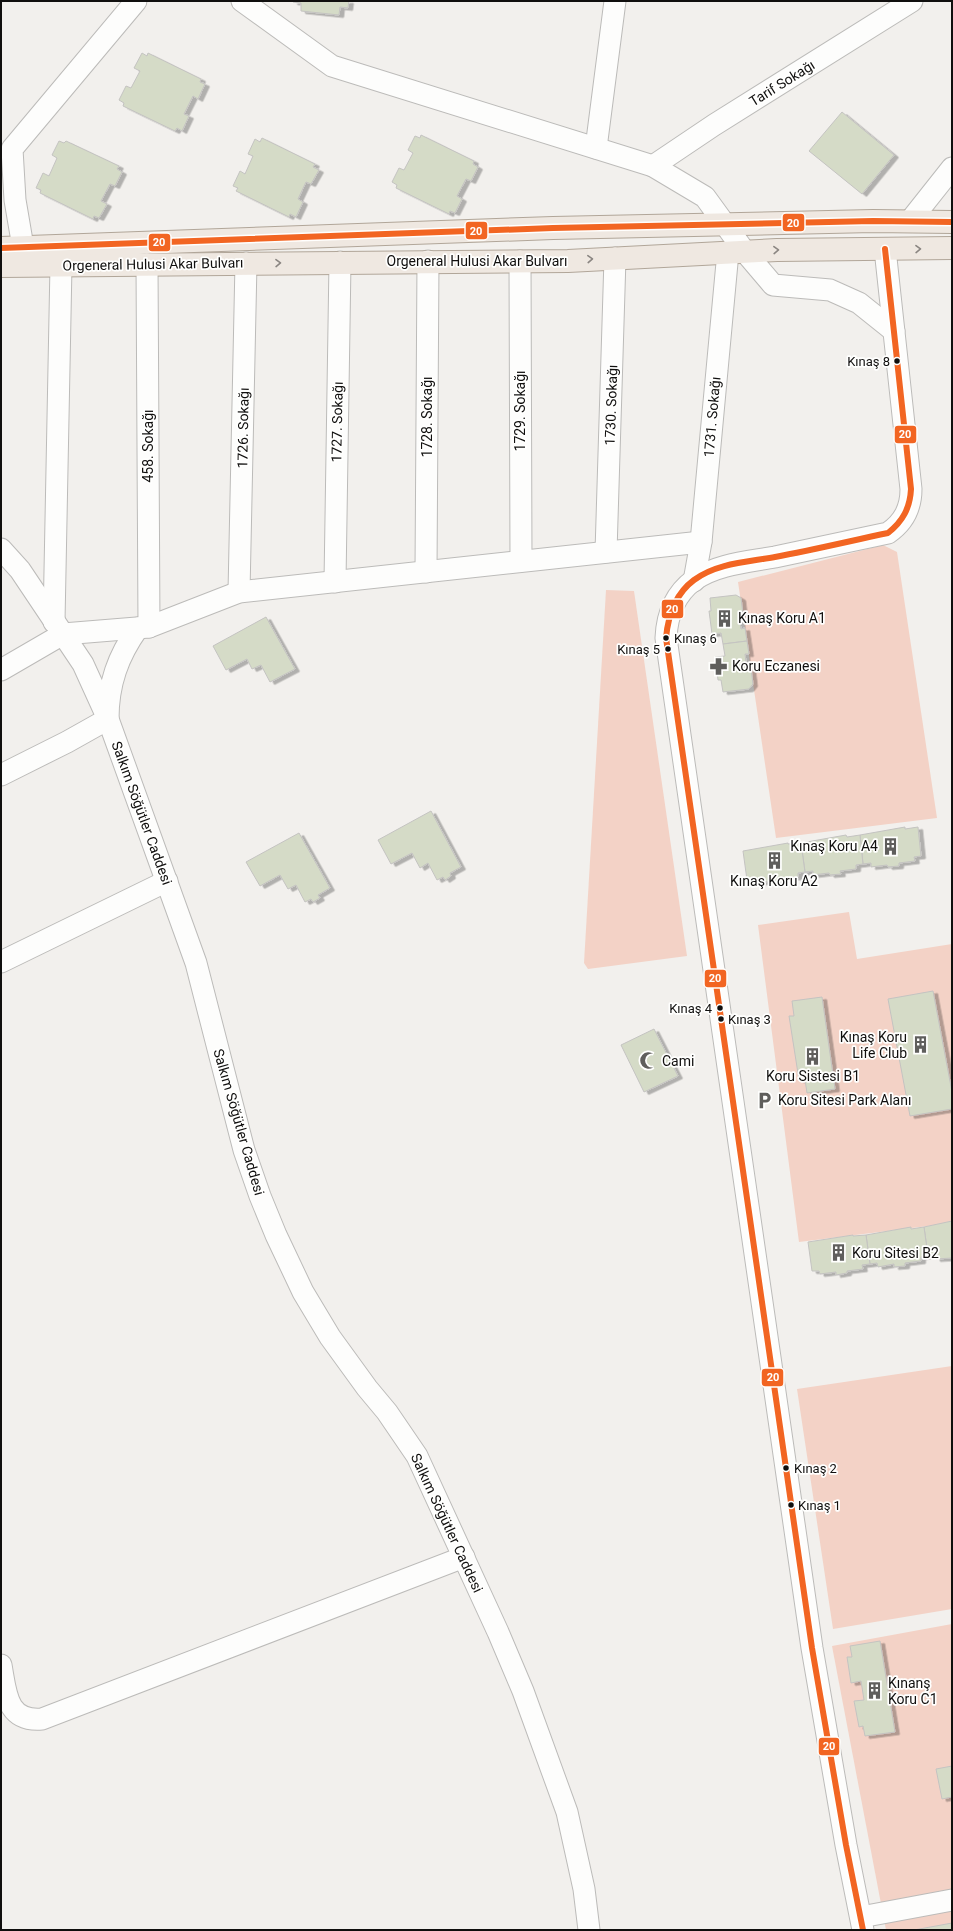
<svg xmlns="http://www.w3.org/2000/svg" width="953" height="1931" font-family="Roboto,sans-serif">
<defs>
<filter id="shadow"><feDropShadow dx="4.5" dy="2.5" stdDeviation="0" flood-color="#0004"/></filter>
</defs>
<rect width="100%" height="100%" fill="#f2f0ed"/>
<!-- green -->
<g fill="#f3d2c6">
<polygon points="883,545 897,552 937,818 776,838 738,582"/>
<polygon points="606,590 634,591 687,956 588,969 584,963"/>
<polygon points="849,912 857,959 952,944 952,1223 799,1242 758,925"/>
<polygon points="952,1366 952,1609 833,1629 797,1389"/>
<polygon points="952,1624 952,1930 886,1930 832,1646"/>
</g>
<!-- building -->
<g fill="#d5dbc7" stroke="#c4c3c1" filter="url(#shadow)">
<polygon points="293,1 349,1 348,8 340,7 339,15 301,11 301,3 293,2"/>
<polygon points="142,53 147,56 148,53 201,79 200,82 205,84 198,99 193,96 184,114 189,116 182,131 177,128 175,131 123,106 124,103 119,100 126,86 131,88 140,71 134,68"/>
<polygon points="842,112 894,155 862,194 809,151"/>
<polygon points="421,135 474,161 473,164 478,167 471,181 466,179 457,196 462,199 455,213 450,211 449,214 396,188 397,185 392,182 399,168 404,170 413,153 408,150 415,136 420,138"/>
<polygon points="262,138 315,164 313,167 319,170 311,184 306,182 298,199 303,202 296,217 290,214 289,217 236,191 238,188 233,186 240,171 245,174 253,156 248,154 255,139 260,142"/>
<polygon points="59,141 64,143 66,141 119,166 117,169 122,172 115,186 110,184 101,201 107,204 99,218 94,216 93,219 40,193 41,190 36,188 43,173 49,176 57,158 52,155"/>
<polygon points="736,595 741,598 743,614 740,614 740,622 741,629 745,628 747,641 723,644 721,633 712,634 709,611 711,611 710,598"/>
<polygon points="266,617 295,669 270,682 261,665 252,669 247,659 226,670 213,646"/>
<polygon points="747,641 749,654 745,654 746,662 748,669 751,668 753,684 749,689 723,692 721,680 718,680 715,657 725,656 723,644"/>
<polygon points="431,811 461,867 450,873 451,876 445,880 443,877 437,880 428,863 420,868 412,853 391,864 378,840"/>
<polygon points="905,827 905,829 918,827 921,856 914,857 915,861 899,863 899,866 888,867 887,865 871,867 871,863 863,864 860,835"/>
<polygon points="299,833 330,888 318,895 320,898 313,902 311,899 305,902 296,885 288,889 280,875 260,886 246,862"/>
<polygon points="846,835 847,837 860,835 863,864 856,865 856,869 840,871 841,874 830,875 829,873 813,875 813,871 805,872 801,843"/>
<polygon points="788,843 788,844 801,843 805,872 798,873 798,877 782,879 783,882 771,883 771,881 755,883 755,879 747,880 743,851"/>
<polygon points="933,991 952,1092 952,1109 910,1116 888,999"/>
<polygon points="822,997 835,1089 807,1093 805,1080 799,1080 789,1016 794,1016 792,1001"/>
<polygon points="654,1029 678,1076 644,1092 621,1045"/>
<polygon points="952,1221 952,1258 936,1259 935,1255 928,1256 924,1227"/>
<polygon points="911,1227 911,1229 924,1227 928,1256 921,1257 921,1261 905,1263 905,1266 894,1267 894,1264 878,1267 877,1263 870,1264 866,1235"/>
<polygon points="853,1235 853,1236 866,1235 870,1264 862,1265 863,1269 847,1271 847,1273 836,1275 836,1272 820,1274 819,1271 812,1271 808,1242"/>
<polygon points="880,1641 895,1732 865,1736 863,1726 859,1727 854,1701 864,1700 861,1681 851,1683 847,1657 852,1657 850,1646"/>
<polygon points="952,1766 952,1797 942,1799 936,1769"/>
<polygon points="952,1923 952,1930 914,1930"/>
</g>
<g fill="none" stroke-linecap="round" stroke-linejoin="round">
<defs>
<g id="minor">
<polyline points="242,1 332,66 653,166 705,197 745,252 773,285 830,290 859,303 894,331"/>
<polyline points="596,148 615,1"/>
<polyline points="653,166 714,125 912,1"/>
<polyline points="910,221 952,168"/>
<polyline points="23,247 15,200 12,149 136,1"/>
<polyline points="520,261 521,561"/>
<polyline points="147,264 149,627"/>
<polyline points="1,549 20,570 83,664 108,719 196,963 244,1150 260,1196 276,1235 303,1292 330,1337 367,1388 387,1412 417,1456 498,1632 523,1691 567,1812 584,1889 589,1930"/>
<polyline points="606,552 615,258"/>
<polyline points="426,572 428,261"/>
<polyline points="694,581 701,542 728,252"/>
<polyline points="335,582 340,262"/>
<polyline points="239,592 246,263"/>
<polyline points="54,622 61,265"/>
<polyline points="1,670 63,634 149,627 239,592 701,542"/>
<path d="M1,775l66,-33 41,-23c0,-35 10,-63 30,-91"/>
<polyline points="1,962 167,881"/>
<path d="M1,1665c5,27 5,57 41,54l422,-162"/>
<polyline points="861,1917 952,1900"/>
<path d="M863,1930l-17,-85 -34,-197 -146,-1010c1,-23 9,-44 28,-58 23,-16 54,-18 81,-23 38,-8 75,-16 113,-24 16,-11 23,-25 23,-44l-26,-240"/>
</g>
<g id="major">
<polyline points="1,248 553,228 873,221 952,222"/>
<polyline points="1,266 568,261 777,250 952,248"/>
</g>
</defs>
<!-- minor casing -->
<use href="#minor" stroke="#bcbbb9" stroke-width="23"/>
<!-- major casing -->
<use href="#major" stroke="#b1a699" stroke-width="24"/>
<!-- minor -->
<use href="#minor" stroke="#fdfdfc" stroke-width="21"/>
<!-- major -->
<use href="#major" stroke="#efe8e1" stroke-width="22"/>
<defs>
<g id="bus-1">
<polyline points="1,248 553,228 873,221 952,222"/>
<path d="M863,1930l-17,-85 -34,-197 -146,-1010c2,-22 9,-44 28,-58 23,-17 54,-18 81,-23 38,-7 75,-16 113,-24 15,-12 22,-25 23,-44l-26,-240"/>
</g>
</defs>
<!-- bus-1 casing -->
<use href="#bus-1" stroke="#fffffe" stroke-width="9"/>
<!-- bus-1 -->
<use href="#bus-1" stroke="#f26522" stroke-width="6"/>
</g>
<!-- one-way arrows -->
<defs><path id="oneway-chevron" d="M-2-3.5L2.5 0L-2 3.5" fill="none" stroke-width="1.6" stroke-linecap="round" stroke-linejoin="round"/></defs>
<g stroke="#8b8682">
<use href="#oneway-chevron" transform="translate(918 249) rotate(-1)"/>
<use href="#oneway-chevron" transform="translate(776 250) rotate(-2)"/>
<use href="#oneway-chevron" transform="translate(590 259) rotate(-3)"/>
<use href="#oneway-chevron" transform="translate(278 263) rotate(-1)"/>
</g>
<!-- icons -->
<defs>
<symbol id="building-bare" viewBox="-9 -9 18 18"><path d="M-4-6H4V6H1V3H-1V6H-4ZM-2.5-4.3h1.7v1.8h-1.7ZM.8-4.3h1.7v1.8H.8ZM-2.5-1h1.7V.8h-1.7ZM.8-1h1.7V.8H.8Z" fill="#5f5e5c" stroke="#fffffe" stroke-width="2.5" paint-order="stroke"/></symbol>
<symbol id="pharmacy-bare" viewBox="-9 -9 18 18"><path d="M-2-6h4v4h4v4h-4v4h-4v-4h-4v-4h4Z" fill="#5f5e5c" stroke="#fffffe" stroke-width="2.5" paint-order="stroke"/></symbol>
<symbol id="mosque-bare" viewBox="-9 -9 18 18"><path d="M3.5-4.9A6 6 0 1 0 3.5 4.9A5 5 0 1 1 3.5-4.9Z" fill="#5f5e5c" stroke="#fffffe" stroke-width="2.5" paint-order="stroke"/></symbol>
<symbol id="parking-bare" viewBox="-9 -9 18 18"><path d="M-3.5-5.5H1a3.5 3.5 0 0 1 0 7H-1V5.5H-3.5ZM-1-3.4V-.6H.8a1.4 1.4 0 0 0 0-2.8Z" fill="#5f5e5c" stroke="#fffffe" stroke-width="2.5" paint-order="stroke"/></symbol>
</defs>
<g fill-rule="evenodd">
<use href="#building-bare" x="712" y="606" width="25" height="25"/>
<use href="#pharmacy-bare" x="706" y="654" width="25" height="25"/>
<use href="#building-bare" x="878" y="834" width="25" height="25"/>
<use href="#building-bare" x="762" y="848" width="25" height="25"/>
<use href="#building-bare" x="908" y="1032" width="25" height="25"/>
<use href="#building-bare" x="800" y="1044" width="25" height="25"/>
<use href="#mosque-bare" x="636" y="1048" width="25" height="25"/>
<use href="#parking-bare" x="752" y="1088" width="25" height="25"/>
<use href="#building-bare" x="826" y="1240" width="25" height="25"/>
<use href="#building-bare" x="862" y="1678" width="25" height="25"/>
</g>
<!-- markers -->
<g fill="#100f0e" stroke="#fffffe" stroke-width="1.5">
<circle cx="897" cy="361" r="3.5"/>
<circle cx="666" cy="638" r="3.5"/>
<circle cx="668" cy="649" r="3.5"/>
<circle cx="720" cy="1008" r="3.5"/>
<circle cx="721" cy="1019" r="3.5"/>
<circle cx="786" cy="1468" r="3.5"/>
<circle cx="791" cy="1505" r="3.5"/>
</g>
<g text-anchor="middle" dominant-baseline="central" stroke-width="3.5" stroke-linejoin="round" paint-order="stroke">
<!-- bus labels -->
<g font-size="13" fill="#100f0e" stroke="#fffffe" text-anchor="start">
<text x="890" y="361" text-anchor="end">Kınaş 8</text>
<text x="674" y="638">Kınaş 6</text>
<text x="660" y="649" text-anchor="end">Kınaş 5</text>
<text x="712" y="1008" text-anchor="end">Kınaş 4</text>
<text x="728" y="1019">Kınaş 3</text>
<text x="794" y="1468">Kınaş 2</text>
<text x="798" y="1505">Kınaş 1</text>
</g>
<!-- street labels -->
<g font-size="14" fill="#100f0e" stroke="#fffffe">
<text transform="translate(782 83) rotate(-32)">Tarif Sokağı</text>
<text x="477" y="261">Orgeneral Hulusi Akar Bulvarı</text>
<text transform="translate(153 264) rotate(-1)">Orgeneral Hulusi Akar Bulvarı</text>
<text transform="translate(611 405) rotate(-88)">1730. Sokağı</text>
<text transform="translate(520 411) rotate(-90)">1729. Sokağı</text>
<text transform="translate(427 417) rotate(-90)">1728. Sokağı</text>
<text transform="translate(712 417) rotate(-85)">1731. Sokağı</text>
<text transform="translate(337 422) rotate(-89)">1727. Sokağı</text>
<text transform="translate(243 428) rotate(-89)">1726. Sokağı</text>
<text transform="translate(148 446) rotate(-90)">458. Sokağı</text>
<text transform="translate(142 813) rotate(70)">Salkım Söğütler Caddesi</text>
<text transform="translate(239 1122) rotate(74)">Salkım Söğütler Caddesi</text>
<text transform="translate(447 1523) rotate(65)">Salkım Söğütler Caddesi</text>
</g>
<!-- poi labels -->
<g font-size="14" fill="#100f0e" stroke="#fffffe" text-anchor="start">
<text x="738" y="618">Kınaş Koru A1</text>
<text x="732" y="666">Koru Eczanesi</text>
<text x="878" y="846" text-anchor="end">Kınaş Koru A4</text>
<text x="774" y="881" text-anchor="middle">Kınaş Koru A2</text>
<text x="907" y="1037" text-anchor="end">Kınaş Koru<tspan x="907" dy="16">Life Club</tspan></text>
<text x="662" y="1061">Cami</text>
<text x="813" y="1076" text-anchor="middle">Koru Sistesi B1</text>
<text x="778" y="1100">Koru Sitesi Park Alanı</text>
<text x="852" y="1253">Koru Sitesi B2</text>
<text x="888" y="1683">Kınanş<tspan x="888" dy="16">Koru C1</tspan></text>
</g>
</g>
<g stroke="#fffffe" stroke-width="1.5">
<rect x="782" y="213" width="23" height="19" rx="4" fill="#f26522"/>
<rect x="465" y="221" width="23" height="19" rx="4" fill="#f26522"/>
<rect x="148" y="233" width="23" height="19" rx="4" fill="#f26522"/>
<rect x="894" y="425" width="23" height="19" rx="4" fill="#f26522"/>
<rect x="661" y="599" width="23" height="20" rx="4" fill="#f26522"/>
<rect x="704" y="969" width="23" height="19" rx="4" fill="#f26522"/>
<rect x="761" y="1368" width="23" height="19" rx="4" fill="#f26522"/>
<rect x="818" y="1737" width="22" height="19" rx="4" fill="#f26522"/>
</g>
<g font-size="11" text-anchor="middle" font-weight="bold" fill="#fff">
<text x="793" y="227">20</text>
<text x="476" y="235">20</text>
<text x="159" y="246">20</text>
<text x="905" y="438">20</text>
<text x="672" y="613">20</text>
<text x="715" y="982">20</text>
<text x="773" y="1381">20</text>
<text x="829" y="1750">20</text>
</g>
<!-- border -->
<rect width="953" height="1931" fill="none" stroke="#100f0e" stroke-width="4"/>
</svg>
